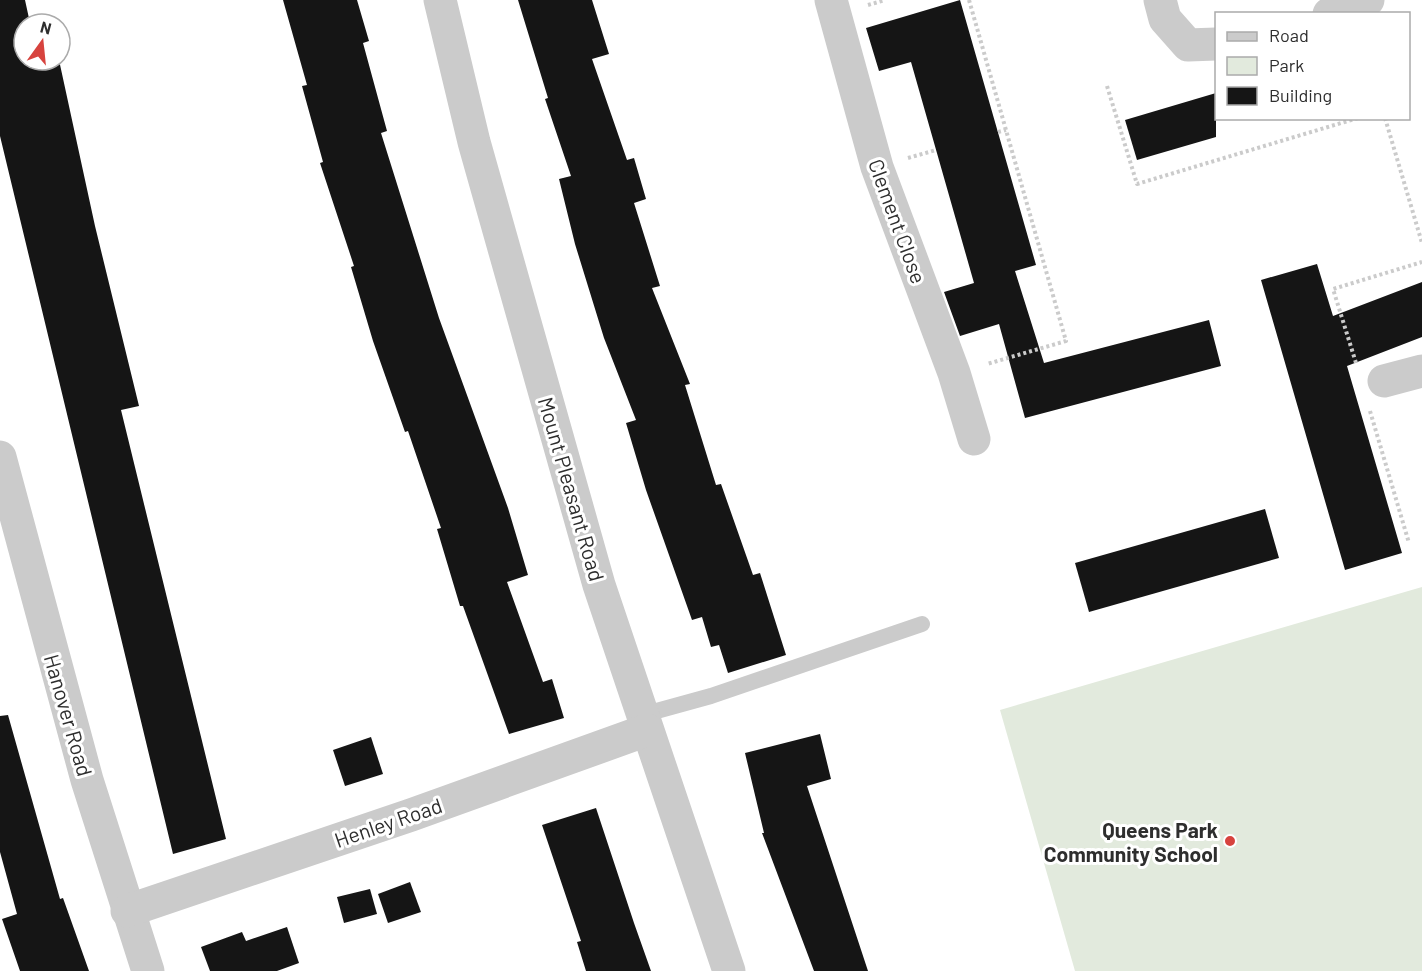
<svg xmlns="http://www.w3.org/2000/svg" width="1422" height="971" font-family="Barlow,sans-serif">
<rect width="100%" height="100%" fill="#fff"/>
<!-- green -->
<polygon fill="#e2eadd" points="1422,587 1422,971 1075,971 1000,710"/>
<!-- building -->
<g fill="#151515">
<polygon points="0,0 25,0 30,23 50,19 51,24 24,24 24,60 59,60 95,226 139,406 121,410 226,839 173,854 0,136"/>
<polygon points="283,0 357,0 369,41 363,43 387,131 381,133 439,318 508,508 528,575 507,582 543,682 552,679 564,718 509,734 463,606 460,606 437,529 441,528 408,431 405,432 373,341 351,267 354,266 320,163 323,162 302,86 307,85"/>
<polygon points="518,0 592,0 609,54 592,59 627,160 634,158 646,199 634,203 660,286 652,288 690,384 685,385 716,485 721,484 753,575 760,573 786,655 728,673 719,645 711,647 702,617 692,620 646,490 626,423 636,420 604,338 575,244 559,179 571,176 545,99 548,98"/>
<polygon points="960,0 1036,265 1015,271 1044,363 1209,320 1221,366 1025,418 999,324 960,336 944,292 974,283 911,62 879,71 866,28"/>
<polygon points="1216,93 1216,137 1137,160 1125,120"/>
<polygon points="1317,264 1333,316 1422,282 1422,337 1347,366 1402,553 1345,570 1261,280"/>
<polygon points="1265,509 1279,558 1089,612 1075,563"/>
<polygon points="8,715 60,899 63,898 89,971 20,971 2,919 17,914 0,852 0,716"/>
<polygon points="820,734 831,779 807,786 868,971 814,971 762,833 764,833 745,753"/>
<polygon points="371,737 383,774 345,786 333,750"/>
<polygon points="596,808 634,923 651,971 586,971 577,942 581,941 542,825"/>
<polygon points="410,882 421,912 388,923 378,894"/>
<polygon points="370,889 377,914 344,923 337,897"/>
<polygon points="287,927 299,963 277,971 210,971 201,947 242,932 246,941"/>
</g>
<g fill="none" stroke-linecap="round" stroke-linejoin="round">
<!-- path -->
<g stroke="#cbcbcb" stroke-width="4" stroke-dasharray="3 3" stroke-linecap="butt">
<polyline points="969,0 1066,341 987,364"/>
<polyline points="868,5 885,0"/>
<polyline points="1107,86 1137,184 1358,118"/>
<polyline points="1385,118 1422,243"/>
<polyline points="998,132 1006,130"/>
<polyline points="908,158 936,150"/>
<polyline points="1356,363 1333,289 1422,262"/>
<polyline points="1370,411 1409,543"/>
</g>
<!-- lane -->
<polyline stroke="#cbcbcb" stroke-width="16" points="642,715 711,696 922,624"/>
<!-- street -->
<g stroke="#cbcbcb" stroke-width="33">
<polyline points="440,0 474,142 599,585 729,971"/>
<polyline points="831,0 877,167 954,373 974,439"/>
<polyline points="1160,0 1165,19 1188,45 1216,44"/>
<polyline points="1329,14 1368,0"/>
<polyline points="1384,381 1422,371"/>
<polyline points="0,457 87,780 148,971"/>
<polyline points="127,911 411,815 647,730"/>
</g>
</g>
<!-- markers -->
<circle fill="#d7433e" stroke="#fff" stroke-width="2" cx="1230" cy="841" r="6"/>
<g text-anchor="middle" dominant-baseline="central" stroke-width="6" stroke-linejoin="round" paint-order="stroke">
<!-- street labels -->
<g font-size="21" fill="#2e2e2e" stroke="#fff">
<text transform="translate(898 221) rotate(70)">Clement Close</text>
<text transform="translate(572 489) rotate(74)">Mount Pleasant Road</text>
<text transform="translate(69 715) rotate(74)">Hanover Road</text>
<text transform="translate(388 822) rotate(-19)">Henley Road</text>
</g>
<!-- poi labels -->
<g font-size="21" font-weight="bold" fill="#2e2e2e" stroke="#fff" text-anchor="end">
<text x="1218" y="829">Queens Park<tspan x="1218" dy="24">Community School</tspan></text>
</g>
</g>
<!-- legend -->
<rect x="1215" y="12" width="195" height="108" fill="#ffffff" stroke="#ababab" stroke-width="1.5"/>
<rect x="1227" y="32" width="30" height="9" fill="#cbcbcb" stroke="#ababab" stroke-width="1.5"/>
<text x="1269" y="42" font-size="18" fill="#2e2e2e">Road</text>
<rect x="1227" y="57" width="30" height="18" fill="#e2eadd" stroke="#ababab" stroke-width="1.5"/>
<text x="1269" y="72" font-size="18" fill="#2e2e2e">Park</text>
<rect x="1227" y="87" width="30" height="18" fill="#151515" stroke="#ababab" stroke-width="1.5"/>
<text x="1269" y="102" font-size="18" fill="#2e2e2e">Building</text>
<!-- north arrow -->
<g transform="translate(42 42) rotate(15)"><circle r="28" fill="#ffffff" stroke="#ababab" stroke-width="1.5"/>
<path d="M0-4.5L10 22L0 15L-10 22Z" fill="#d7433e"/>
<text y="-9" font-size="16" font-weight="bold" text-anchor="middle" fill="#2e2e2e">N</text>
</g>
</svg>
